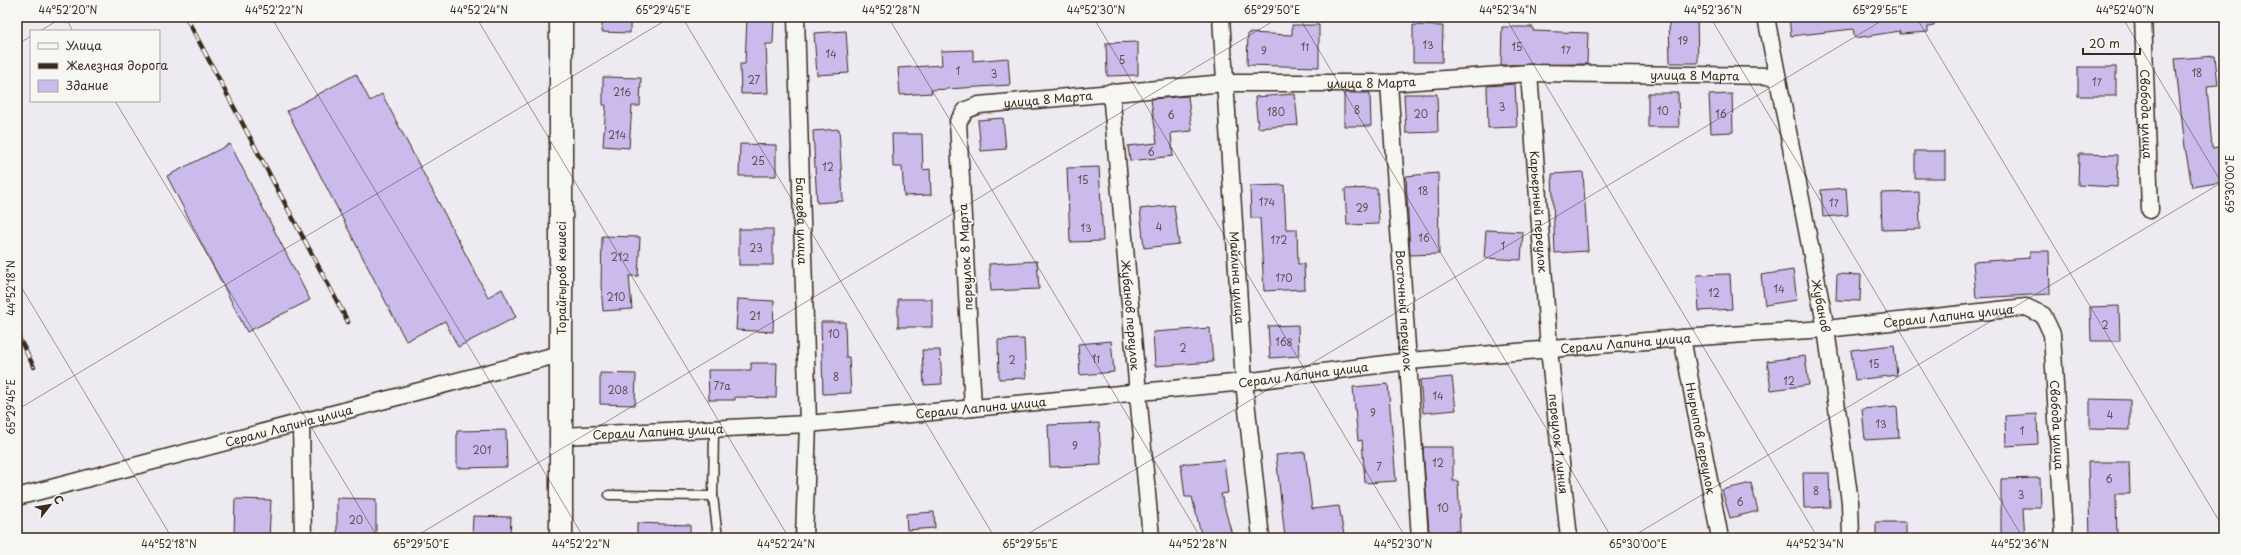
<svg xmlns="http://www.w3.org/2000/svg" width="2241" height="555" font-family="'Playpen Sans',sans-serif">
<rect width="100%" height="100%" fill="#edeaf1"/>
<filter id="ink" filterUnits="userSpaceOnUse"><feTurbulence type="fractalNoise" baseFrequency=".025" numOctaves="2"/><feDisplacementMap in="SourceGraphic" scale="8" xChannelSelector="R" yChannelSelector="G"/><feConvolveMatrix kernelMatrix="1 2 1 2 8 2 1 2 1" color-interpolation-filters="sRGB"/></filter>
<g filter="url(#ink)">
<!-- building -->
<g fill="#cbbbec" stroke="#3b2a1e">
<polygon points="602,17 630,17 630,33 602,32"/>
<polygon points="747,17 774,17 773,44 766,44 768,93 741,94 740,64 745,64"/>
<polygon points="1669,17 1697,17 1698,63 1670,63"/>
<polygon points="1789,17 1934,17 1934,26 1928,27 1928,32 1900,34 1900,31 1855,38 1853,29 1791,36"/>
<polygon points="1292,25 1319,25 1319,67 1247,65 1248,33 1292,35"/>
<polygon points="1413,25 1443,26 1442,62 1413,62"/>
<polygon points="1502,27 1533,27 1533,31 1588,33 1587,64 1501,65"/>
<polygon points="846,31 849,73 817,75 814,33"/>
<polygon points="1138,42 1138,75 1107,76 1106,43"/>
<polygon points="973,50 973,61 1008,58 1010,85 931,90 932,93 900,95 898,68 942,65 941,51"/>
<polygon points="2215,56 2218,85 2207,86 2212,148 2218,147 2223,182 2192,187 2185,147 2175,59"/>
<rect x="2078" y="67" width="38" height="29"/>
<polygon points="356,74 370,101 382,94 488,297 502,289 516,317 458,347 445,321 406,341 287,111"/>
<polygon points="603,77 641,78 640,106 632,106 629,148 603,146 606,105 603,105"/>
<polygon points="1515,84 1517,127 1488,128 1487,86"/>
<polygon points="1344,93 1370,93 1371,126 1344,126"/>
<polygon points="1648,93 1678,93 1679,127 1648,127"/>
<polygon points="1295,94 1298,125 1258,128 1255,97"/>
<polygon points="1404,94 1437,94 1438,132 1406,133"/>
<polygon points="1732,94 1733,132 1711,133 1709,95"/>
<polygon points="1188,96 1192,131 1171,133 1173,156 1130,161 1128,146 1157,143 1151,99"/>
<polygon points="1003,118 1006,149 981,151 978,120"/>
<polygon points="839,129 843,201 817,203 813,131"/>
<polygon points="892,134 922,134 923,170 930,169 931,195 904,196 902,167 893,167"/>
<polygon points="230,144 310,300 247,332 167,176"/>
<polygon points="740,144 776,145 776,176 739,176"/>
<rect x="1915" y="151" width="30" height="27"/>
<polygon points="2079,154 2118,155 2117,187 2078,185"/>
<polygon points="1099,167 1103,241 1070,242 1067,168"/>
<polygon points="1583,172 1588,251 1555,253 1552,174"/>
<polygon points="1438,173 1439,254 1410,255 1406,176"/>
<polygon points="1284,185 1286,229 1297,229 1298,264 1304,264 1305,289 1264,291 1260,218 1251,218 1250,186"/>
<polygon points="1377,188 1379,224 1347,225 1345,189"/>
<polygon points="1846,188 1848,215 1823,217 1821,190"/>
<polygon points="1919,192 1920,229 1882,230 1881,193"/>
<polygon points="1174,205 1179,244 1144,248 1140,209"/>
<rect x="739" y="229" width="34" height="36"/>
<polygon points="1486,230 1523,232 1521,260 1484,258"/>
<polygon points="602,236 640,237 638,276 629,276 632,309 603,311 601,286"/>
<polygon points="2030,251 2049,251 2050,294 1976,298 1973,262 2030,258"/>
<polygon points="1037,261 1039,289 991,291 989,264"/>
<polygon points="1793,270 1797,300 1765,305 1761,275"/>
<polygon points="1730,274 1732,309 1699,311 1697,275"/>
<polygon points="1837,274 1861,275 1860,301 1836,300"/>
<polygon points="738,299 774,301 773,332 736,330"/>
<rect x="898" y="299" width="34" height="28"/>
<polygon points="2119,306 2120,341 2091,341 2090,307"/>
<polygon points="821,322 845,322 846,357 849,357 851,393 823,394"/>
<polygon points="1298,325 1299,356 1270,358 1268,326"/>
<polygon points="1210,328 1213,362 1155,366 1153,332"/>
<polygon points="1024,339 1026,378 999,379 998,340"/>
<polygon points="1111,341 1114,372 1080,375 1078,344"/>
<polygon points="1894,345 1897,375 1855,380 1851,350"/>
<polygon points="922,350 940,350 942,384 924,385"/>
<polygon points="1805,356 1809,385 1771,390 1767,361"/>
<polygon points="751,363 777,363 776,398 735,397 735,400 709,400 708,370 751,370"/>
<polygon points="600,373 636,374 635,405 600,404"/>
<polygon points="1452,377 1456,410 1423,413 1420,380"/>
<polygon points="1388,384 1396,481 1365,483 1362,440 1358,441 1353,387"/>
<polygon points="2090,399 2130,400 2130,430 2090,429"/>
<polygon points="1897,406 1899,438 1865,440 1862,409"/>
<polygon points="2037,414 2038,444 2006,446 2005,416"/>
<polygon points="1099,423 1101,465 1050,467 1048,425"/>
<polygon points="506,430 507,467 457,468 457,431"/>
<polygon points="1423,447 1453,447 1453,481 1458,481 1460,531 1429,533"/>
<polygon points="1305,452 1312,509 1339,506 1344,535 1324,538 1285,538 1276,455"/>
<polygon points="1224,460 1228,493 1221,494 1232,535 1222,538 1202,538 1192,497 1185,497 1181,464"/>
<polygon points="2088,462 2129,462 2130,494 2116,494 2117,538 2090,538"/>
<polygon points="1803,473 1829,473 1830,507 1804,508"/>
<polygon points="2040,478 2041,508 2023,508 2025,538 2001,538 2001,479"/>
<polygon points="1751,483 1758,511 1730,518 1722,490"/>
<polygon points="337,498 376,499 376,538 337,538"/>
<polygon points="235,499 271,500 269,538 234,536"/>
<polygon points="934,512 935,528 907,530 906,514"/>
<polygon points="473,516 511,517 510,538 472,538"/>
<rect x="1876" y="522" width="30" height="16"/>
<polygon points="637,523 690,525 690,538 637,538"/>
</g>
<g fill="none" stroke-linecap="round" stroke-linejoin="round">
<defs>
<g id="lane">
<polyline points="714,429 713,496 718,538"/>
<polyline points="609,495 713,496"/>
</g>
<g id="street">
<path id="s1" d="M796,17l12,407 -4,114"/>
<path id="s2" d="M1221,17l23,365 17,156"/>
<path id="s3" d="M1766,17l60,312 24,173 1,36"/>
<path id="s4" d="M2143,17l7,193"/>
<path id="s5" d="M1529,73l20,276 20,189"/>
<path id="s6" d="M1389,83l31,455"/>
<path id="s7" d="M1111,92l40,446"/>
<path id="s8" d="M1682,338l38,200"/>
<path id="s9" d="M973,408l-15,-286 8,-12 13,-5 246,-22h164l140,-10 248,3"/>
<polyline points="301,422 303,538"/>
<path id="s10" d="M562,436l246,-12 436,-42 165,-21 273,-23 144,-9 200,-22 17,8 9,19 12,204"/>
<path id="s11" d="M17,497l543,-143"/>
</g>
<polyline id="secondary" points="561,538 561,17"/>
</defs>
<!-- lane casing -->
<use href="#lane" stroke="#3b2a1e" stroke-width="11"/>
<!-- street casing -->
<use href="#street" stroke="#3b2a1e" stroke-width="19"/>
<!-- secondary casing -->
<use href="#secondary" stroke="#3b2a1e" stroke-width="25"/>
<!-- lane -->
<use href="#lane" stroke="#f6f6f2" stroke-width="8"/>
<!-- street -->
<use href="#street" stroke="#f6f6f2" stroke-width="16"/>
<!-- secondary -->
<use href="#secondary" stroke="#f6f6f2" stroke-width="22"/>
<defs>
<g id="rail">
<polyline points="186,17 348,322"/>
<polyline points="17,334 34,367"/>
</g>
</defs>
<!-- rail casing -->
<use href="#rail" stroke="#3b2a1e" stroke-width="4.5"/>
<!-- rail -->
<use href="#rail" stroke="#f6f6f2" stroke-width="3" stroke-dasharray="9" stroke-linecap="butt"/>
</g>
</g>
<!-- ticks -->
<path fill="none" stroke="#3b2a1e" stroke-width="1" stroke-opacity="0.45" d="M65,17l8,14M271,17l313,521M476,17l313,521M682,17l313,521M888,17l313,521M1093,17l313,521M1299,17l313,521M1505,17l313,521M1710,17l313,521M1916,17l308,512M2122,17l102,170M40,31l23,-14M17,45l14,-9M115,101l263,437M17,280l155,258M17,410l654,-393M413,538l867,-521M1021,538l867,-521M1630,538l594,-357"/>
<g text-anchor="middle" dominant-baseline="central" stroke-width="4" stroke-linejoin="round" paint-order="stroke">
<!-- number labels -->
<g font-size="10" fill="#5f4e52">
<text x="1683" y="40">19</text>
<text x="1428" y="44">13</text>
<text x="1305" y="46">11</text>
<text x="1517" y="46">15</text>
<text x="1566" y="49">17</text>
<text x="1264" y="50">9</text>
<text x="831" y="53">14</text>
<text x="1122" y="59">5</text>
<text x="958" y="70">1</text>
<text x="2197" y="72">18</text>
<text x="994" y="73">3</text>
<text x="754" y="79">27</text>
<text x="2097" y="81">17</text>
<text x="622" y="91">216</text>
<text x="1502" y="106">3</text>
<text x="1357" y="109">8</text>
<text x="1663" y="110">10</text>
<text x="1276" y="111">180</text>
<text x="1421" y="113">20</text>
<text x="1721" y="113">16</text>
<text x="1171" y="114">6</text>
<text x="617" y="134">214</text>
<text x="1151" y="151">6</text>
<text x="758" y="160">25</text>
<text x="828" y="166">12</text>
<text x="1083" y="179">15</text>
<text x="1423" y="190">18</text>
<text x="1267" y="201">174</text>
<text x="1834" y="202">17</text>
<text x="1362" y="207">29</text>
<text x="1159" y="226">4</text>
<text x="1086" y="227">13</text>
<text x="1424" y="237">16</text>
<text x="1279" y="239">172</text>
<text x="1503" y="245">1</text>
<text x="756" y="247">23</text>
<text x="620" y="256">212</text>
<text x="1284" y="277">170</text>
<text x="1779" y="288">14</text>
<text x="1714" y="292">12</text>
<text x="616" y="296">210</text>
<text x="755" y="315">21</text>
<text x="2105" y="324">2</text>
<text x="834" y="333">10</text>
<text x="1284" y="341">168</text>
<text x="1183" y="347">2</text>
<text x="1096" y="358">11</text>
<text x="1012" y="359">2</text>
<text x="1874" y="363">15</text>
<text x="836" y="376">8</text>
<text x="1789" y="380">12</text>
<text x="722" y="385">77а</text>
<text x="618" y="389">208</text>
<text x="1438" y="395">14</text>
<text x="1373" y="412">9</text>
<text x="2110" y="414">4</text>
<text x="1881" y="423">13</text>
<text x="2022" y="430">1</text>
<text x="1075" y="445">9</text>
<text x="482" y="449">201</text>
<text x="1438" y="462">12</text>
<text x="1379" y="466">7</text>
<text x="2109" y="478">6</text>
<text x="1816" y="490">8</text>
<text x="2021" y="494">3</text>
<text x="1740" y="501">6</text>
<text x="1443" y="507">10</text>
<text x="356" y="519">20</text>
</g>
<!-- street labels -->
<g font-size="12" fill="#3b2a1e" stroke="#f6f6f2">
<text stroke="none"><textPath href="#s9" startOffset="1032">улица 8 Марта</textPath></text>
<text stroke="none"><textPath href="#s9" startOffset="708">улица 8 Марта</textPath></text>
<text stroke="none"><textPath href="#s9" startOffset="384">улица 8 Марта</textPath></text>
<text stroke="none"><textPath href="#s4" startOffset="97">Свобода улица</textPath></text>
<text stroke="none"><textPath href="#s5" startOffset="139">Карьерный переулок</textPath></text>
<text stroke="none"><textPath href="#s1" startOffset="204">Багаева улица</textPath></text>
<text transform="translate(965 257) rotate(-93)">переулок 8 Марта</text>
<text transform="translate(561 278) rotate(-90)">Торайғыров көшесі</text>
<text stroke="none"><textPath href="#s2" startOffset="261">Майлина улица</textPath></text>
<text stroke="none"><textPath href="#s3" startOffset="294">Жубанов</textPath></text>
<text stroke="none"><textPath href="#s6" startOffset="228">Восточный переулок</textPath></text>
<text stroke="none"><textPath href="#s7" startOffset="224">Жубанов переулок</textPath></text>
<text stroke="none"><textPath href="#s10" startOffset="1392">Серали Лапина улица</textPath></text>
<text stroke="none"><textPath href="#s10" startOffset="1068">Серали Лапина улица</textPath></text>
<text stroke="none"><textPath href="#s10" startOffset="744">Серали Лапина улица</textPath></text>
<text stroke="none"><textPath href="#s10" startOffset="420">Серали Лапина улица</textPath></text>
<text stroke="none"><textPath href="#s10" startOffset="1601">Свобода улица</textPath></text>
<text stroke="none"><textPath href="#s11" startOffset="281">Серали Лапина улица</textPath></text>
<text stroke="none"><textPath href="#s10" startOffset="96">Серали Лапина улица</textPath></text>
<text stroke="none"><textPath href="#s8" startOffset="102">Нырыпов переулок</textPath></text>
<text stroke="none"><textPath href="#s5" startOffset="372">переулок 1 линия</textPath></text>
</g>
</g>
<!-- margin -->
<rect width="2241" height="555" fill="none" stroke="#f6f6f2" stroke-width="44"/>
<!-- legend -->
<rect x="30" y="30" width="130" height="72" fill="#f6f6f2" stroke="#aba49d"/>
<rect x="38" y="43" width="20" height="6" fill="#f6f6f2" stroke="#aba49d"/>
<text x="66" y="50" font-size="12" fill="#3b2a1e">Улица</text>
<rect x="38" y="63" width="20" height="6" fill="#3b2a1e" stroke="#aba49d"/>
<text x="66" y="70" font-size="12" fill="#3b2a1e">Железная дорога</text>
<rect x="38" y="80" width="20" height="12" fill="#cbbbec" stroke="#aba49d"/>
<text x="66" y="90" font-size="12" fill="#3b2a1e">Здание</text>
<!-- north arrow -->
<g transform="translate(50 505) rotate(59)" stroke="#f6f6f2" stroke-width="3" paint-order="stroke">
<path d="M0-3L7 15L0 10L-7 15Z" fill="#3b2a1e"/>
<text y="-6" font-size="11" font-weight="bold" text-anchor="middle" fill="#3b2a1e">С</text>
</g>
<!-- scale -->
<path d="M2083 48v6h57v-6" fill="none" stroke="#3b2a1e" stroke-width="2"/>
<text x="2089" y="48" font-size="12" fill="#3b2a1e" stroke="#f6f6f2" stroke-width="3" paint-order="stroke">20 m</text>
<rect x="22" y="22" width="2197" height="511" fill="none" stroke="#3b2a1e" stroke-width="1.5"/>
<g font-size="10" text-anchor="middle" fill="#3b2a1e">
<text x="68" y="14">44°52'20"N</text>
<text x="274" y="14">44°52'22"N</text>
<text x="479" y="14">44°52'24"N</text>
<text x="663" y="14">65°29'45"E</text>
<text x="891" y="14">44°52'28"N</text>
<text x="1096" y="14">44°52'30"N</text>
<text x="1272" y="14">65°29'50"E</text>
<text x="1508" y="14">44°52'34"N</text>
<text x="1713" y="14">44°52'36"N</text>
<text x="1880" y="14">65°29'55"E</text>
<text x="2125" y="14">44°52'40"N</text>
<text transform="translate(2230 184) rotate(-90)" y="4">65°30'00"E</text>
<text transform="translate(11 288) rotate(-90)" y="4">44°52'18"N</text>
<text transform="translate(11 407) rotate(-90)" y="4">65°29'45"E</text>
<text x="169" y="548">44°52'18"N</text>
<text x="421" y="548">65°29'50"E</text>
<text x="581" y="548">44°52'22"N</text>
<text x="786" y="548">44°52'24"N</text>
<text x="1030" y="548">65°29'55"E</text>
<text x="1198" y="548">44°52'28"N</text>
<text x="1403" y="548">44°52'30"N</text>
<text x="1638" y="548">65°30'00"E</text>
<text x="1815" y="548">44°52'34"N</text>
<text x="2020" y="548">44°52'36"N</text>
</g>
</svg>
